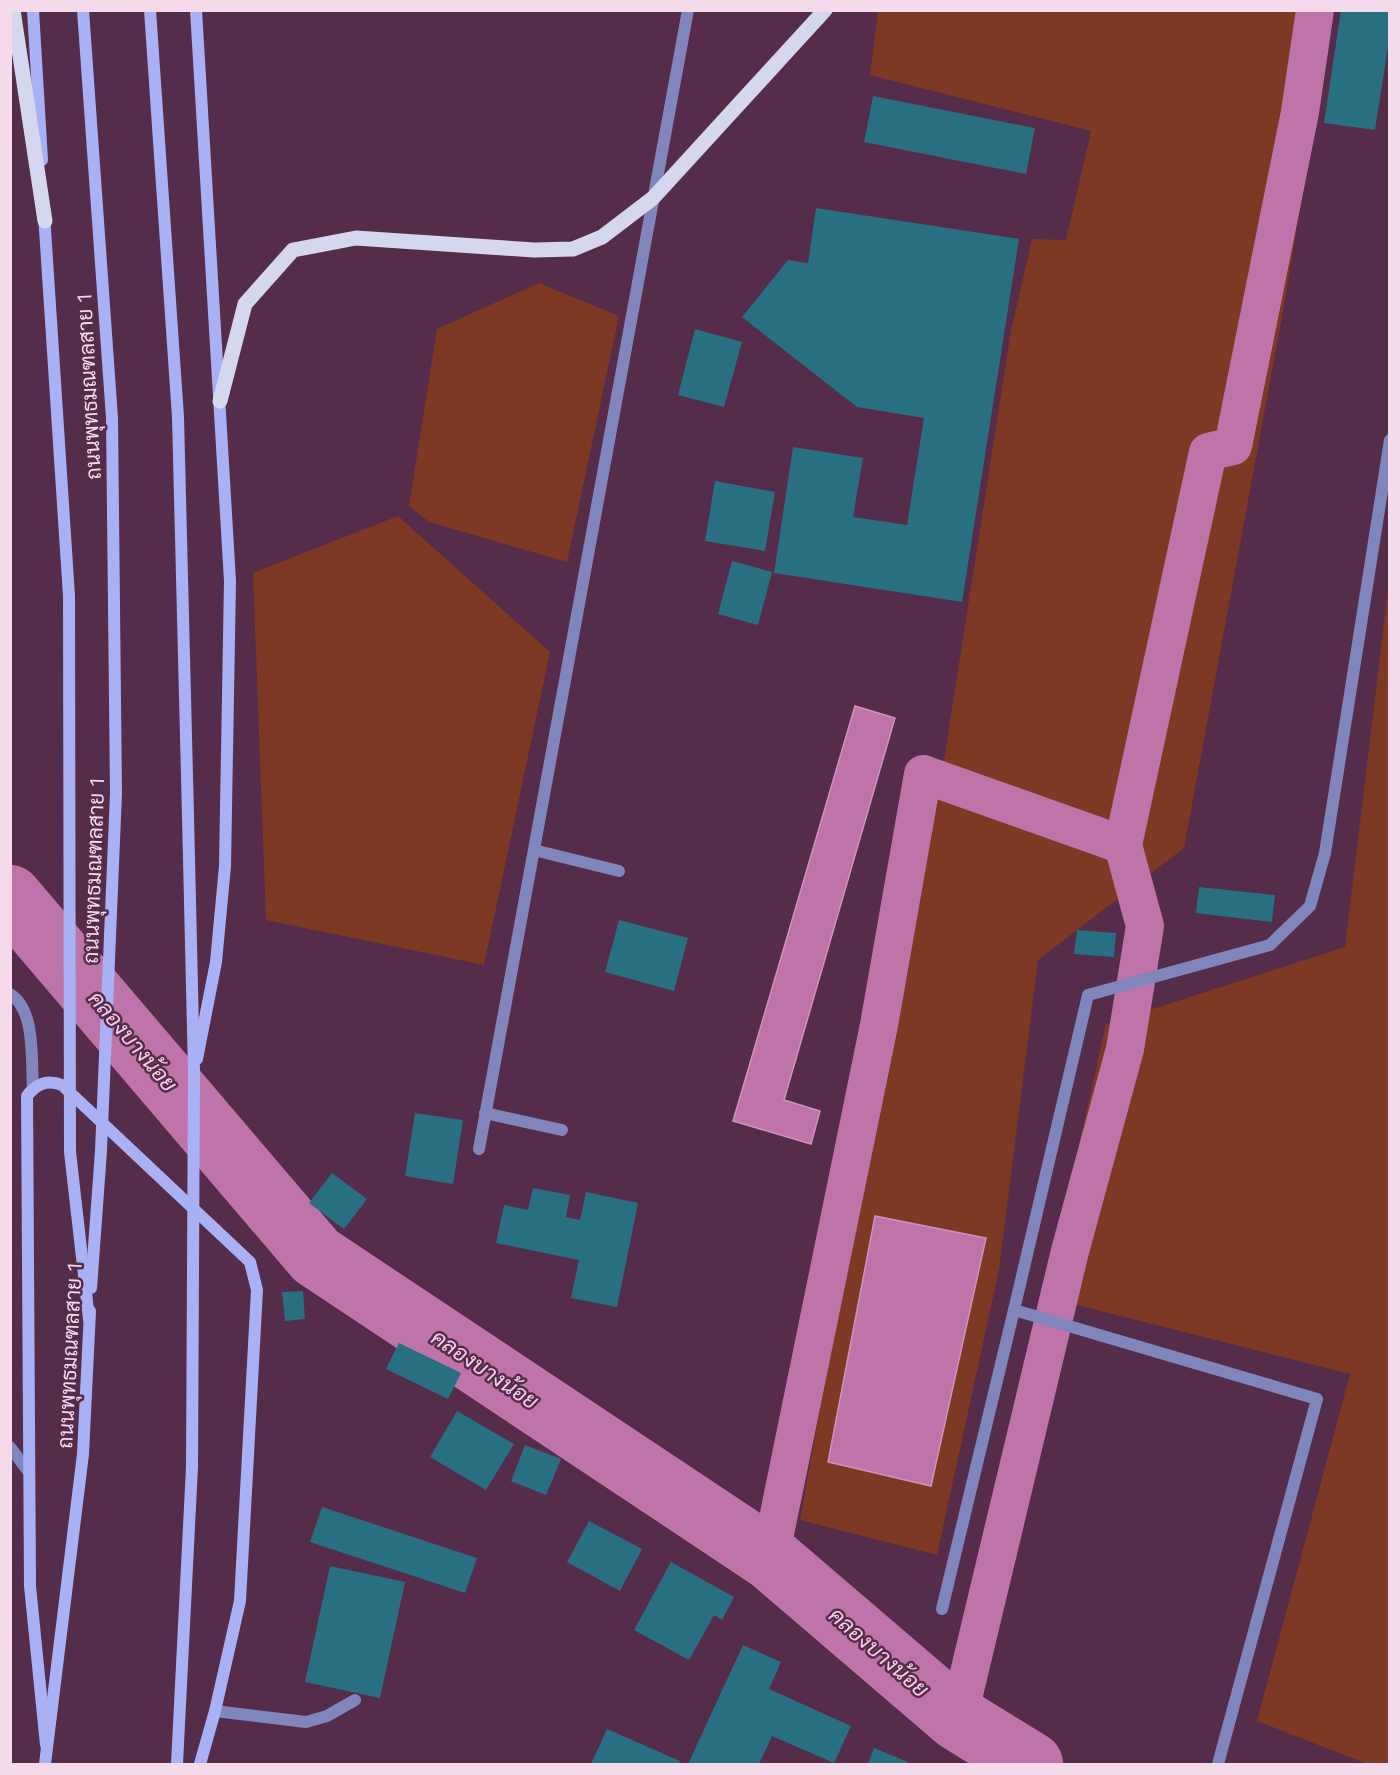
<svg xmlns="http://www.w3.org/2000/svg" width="1400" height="1775" font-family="'Titillium Web',Sarabun,sans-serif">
<rect width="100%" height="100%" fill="#552c4a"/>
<!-- green -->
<g fill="#7d3923">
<polygon points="878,11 1333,11 1283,311 1184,848 1038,960 999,1270 937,1555 800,1520 880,1071 941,779 1011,331 1032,239 1066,240 1091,131 870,75"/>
<polygon points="539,283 619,316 567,562 429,522 409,506 437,329"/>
<polygon points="398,516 550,652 484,965 266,920 253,573"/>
<polygon points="1389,582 1390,1764 1367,1764 1257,1721 1350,1374 1045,1297 1106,1024 1345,947"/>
</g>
<!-- water -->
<g fill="#bf74a9" stroke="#cf93bd" stroke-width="1.5">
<polygon points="855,706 895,718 784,1100 820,1111 811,1144 733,1121"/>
<polygon points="875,1216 986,1238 931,1486 828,1462"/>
</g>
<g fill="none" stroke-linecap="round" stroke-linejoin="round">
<!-- canal -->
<g stroke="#bf74a9" stroke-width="38">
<polyline points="770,1558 879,1025 923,774 1123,845 1208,452 1233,446 1300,112 1315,10"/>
<polyline points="958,1719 1070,1251 1125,1049 1145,926 1123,845"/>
</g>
<!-- river -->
<polyline stroke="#bf74a9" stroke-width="64" points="10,897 316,1256 770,1558 958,1719 1031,1764"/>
</g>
<!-- building -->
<g fill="#296f82">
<polygon points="1341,10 1390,10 1390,33 1375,130 1324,123"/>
<polygon points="873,96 1035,128 1026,174 864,142"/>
<polygon points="816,208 1019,239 962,602 774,573 793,447 863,458 853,517 907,525 924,418 857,407 742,317 788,260 808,263"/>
<polygon points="695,329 742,342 724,407 678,395"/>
<polygon points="715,481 775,492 765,551 705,541"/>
<polygon points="732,561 772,572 758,625 718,614"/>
<polygon points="1199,887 1275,895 1272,922 1196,913"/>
<polygon points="619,920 688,938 674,991 605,972"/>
<polygon points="1077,930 1116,933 1114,957 1074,954"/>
<polygon points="415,1113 463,1120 453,1184 405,1176"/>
<polygon points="332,1173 367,1199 344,1229 309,1203"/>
<polygon points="533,1188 570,1195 566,1217 580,1220 586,1192 638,1203 617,1307 571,1298 579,1260 496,1243 504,1205 528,1210"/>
<polygon points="303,1291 305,1319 285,1321 282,1292"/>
<polygon points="399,1343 461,1373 448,1399 386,1369"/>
<polygon points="457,1411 514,1444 486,1490 430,1457"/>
<polygon points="525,1445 561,1459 546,1495 511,1481"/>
<polygon points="322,1507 477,1558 465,1593 310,1542"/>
<polygon points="589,1521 642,1549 620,1591 567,1562"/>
<polygon points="671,1562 734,1597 722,1620 714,1615 689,1660 634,1630"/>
<polygon points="330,1566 405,1582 380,1698 305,1682"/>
<polygon points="743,1645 781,1662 769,1689 851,1726 834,1763 772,1736 759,1764 688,1764"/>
<polygon points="607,1729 680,1761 679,1764 591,1764"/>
<polygon points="874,1748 908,1762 906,1764 868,1764"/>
</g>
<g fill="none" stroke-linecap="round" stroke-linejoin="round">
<!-- service -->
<g stroke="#8086bb" stroke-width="12">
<polyline points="534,850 619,871"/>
<polyline points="942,1609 1014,1310"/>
<polyline points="215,1711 306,1722 327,1716 355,1700"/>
<polyline points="1218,1764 1317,1399 1014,1310 1088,995 1270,945 1310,906 1325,853 1390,440"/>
</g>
<!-- minor -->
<g stroke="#8086bb" stroke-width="12">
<path d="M10,994c26,16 21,67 23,94"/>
<polyline points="485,1113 562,1130"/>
<polyline points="479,1149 688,10"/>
<polyline points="10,1447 28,1471"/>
</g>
<!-- secondary -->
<g stroke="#a9b1f4" stroke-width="12">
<polyline points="33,10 42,160"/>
<polyline points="83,10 112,418 116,793"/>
<polyline points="150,10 178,417 188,816"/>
<polyline points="196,10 230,581 225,866 216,962 197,1059"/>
<polyline points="44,214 69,596"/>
<path d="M46,1745l-16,-159 -3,-490c9,-12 20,-17 35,-11l188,177 7,28 -17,311 -25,110 -15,53"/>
<polyline points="45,1764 83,1454"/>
<polyline points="177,1764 192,1467"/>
</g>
<!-- primary -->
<g stroke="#d4d7ed" stroke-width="15">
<polyline points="13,10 45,221"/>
<polyline points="220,401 245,304 293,250 356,238 534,250 573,249 602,237 653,198 825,10"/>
</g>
<!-- secondary-bridge -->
<g stroke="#a9b1f4" stroke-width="12">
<polyline points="69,596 70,1152 89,1319"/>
<polyline points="188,816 194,1072 192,1467"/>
<polyline points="91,1288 101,1151 116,793"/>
<polyline points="83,1454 90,1311"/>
</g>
</g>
<g text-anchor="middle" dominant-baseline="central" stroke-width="5" stroke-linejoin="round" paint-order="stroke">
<!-- street labels -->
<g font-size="21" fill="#f5daeb" stroke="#552c4a">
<text transform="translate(88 386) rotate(-93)">ถนนพุทธมณฑลสาย 1</text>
<text transform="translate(93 870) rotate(-88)">ถนนพุทธมณฑลสาย 1</text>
<text transform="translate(69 1355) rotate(-87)">ถนนพุทธมณฑลสาย 1</text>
</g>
<!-- water labels -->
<g font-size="22" font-style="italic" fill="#f6cde8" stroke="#552c4a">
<text transform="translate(133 1041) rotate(50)">คลองบางน้อย</text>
<text transform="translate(485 1369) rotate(34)">คลองบางน้อย</text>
<text transform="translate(879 1652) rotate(41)">คลองบางน้อย</text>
</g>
</g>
<!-- border -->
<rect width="1400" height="1775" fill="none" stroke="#f5daeb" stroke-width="24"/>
</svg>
